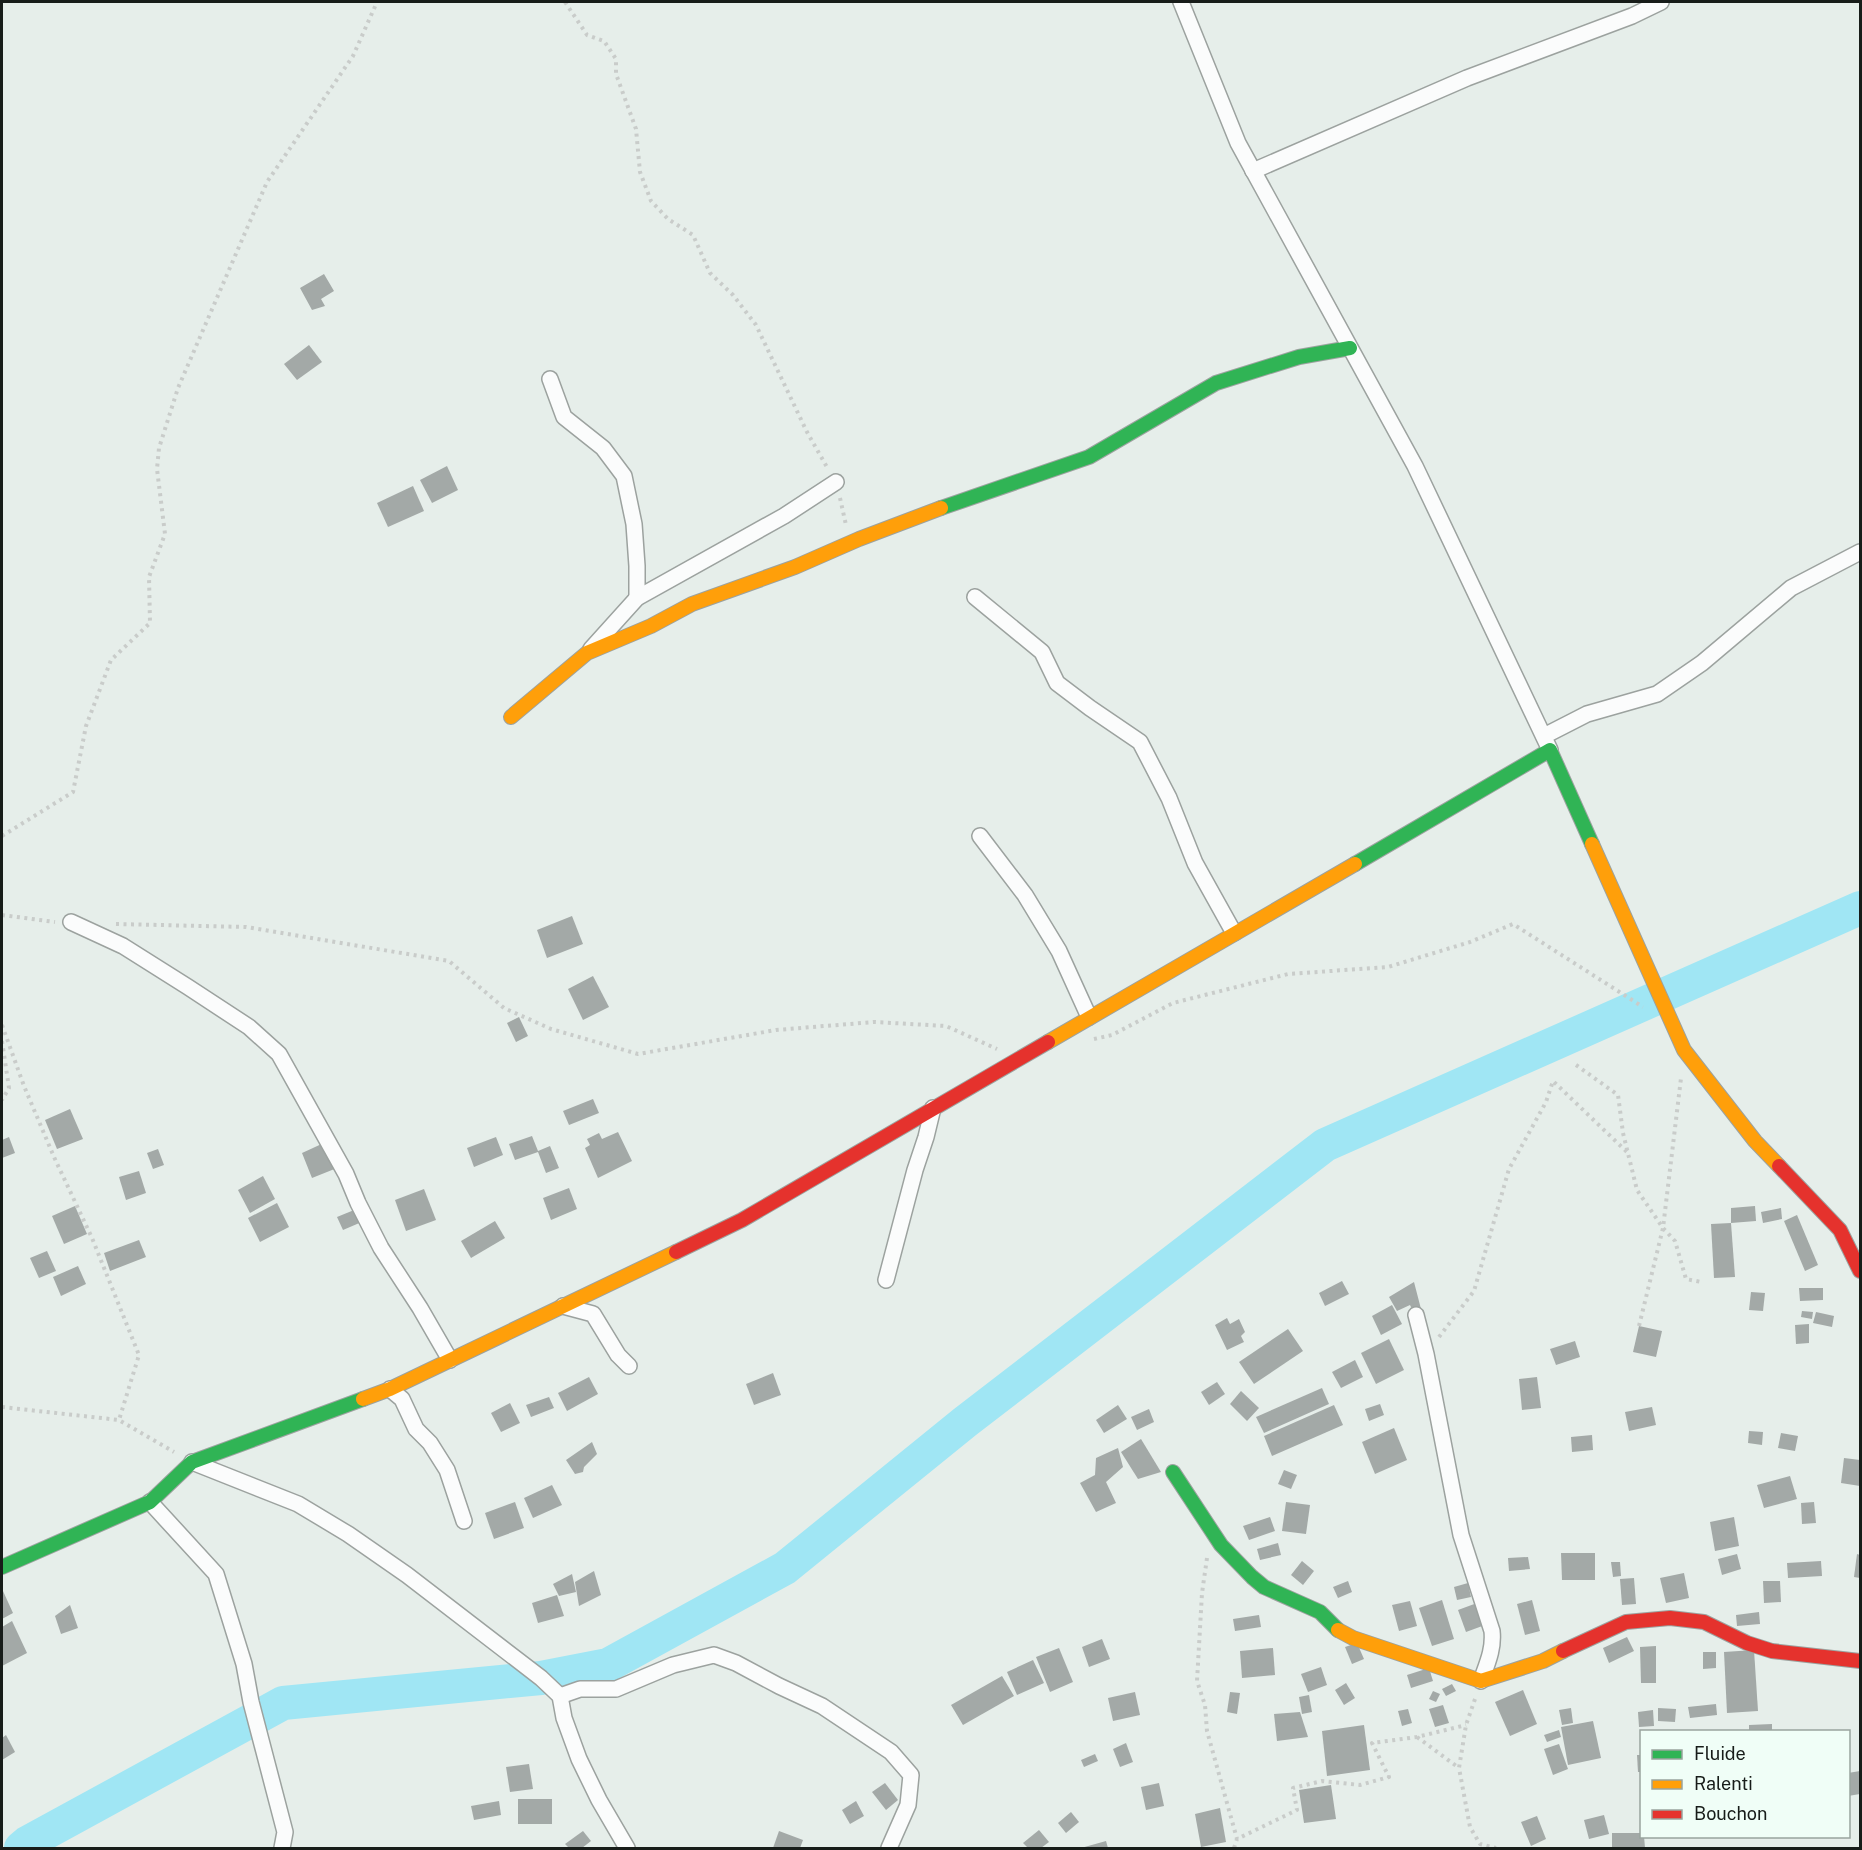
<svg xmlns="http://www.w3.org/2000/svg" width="1862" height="1850" font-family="'Public Sans',sans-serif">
<rect width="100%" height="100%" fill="#e6eeea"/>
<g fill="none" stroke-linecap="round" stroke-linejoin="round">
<!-- river -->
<polyline stroke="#a0e6f4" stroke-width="34" points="21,1848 27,1843 283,1703 541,1678 608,1665 785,1568 965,1422 1325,1145 1860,908"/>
</g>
<!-- building -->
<g fill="#a3a9a7">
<polygon points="324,274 334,291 321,299 325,306 312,310 300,288"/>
<polygon points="309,345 322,362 297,380 284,364"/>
<polygon points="447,466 458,490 432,503 420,480"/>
<polygon points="413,486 424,511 388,527 377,503"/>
<polygon points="572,916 583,944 547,958 537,930"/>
<polygon points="593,976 609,1007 583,1020 568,989"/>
<polygon points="519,1017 528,1036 516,1042 507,1023"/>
<polygon points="593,1099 599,1113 569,1125 563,1111"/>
<polygon points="70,1109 83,1139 57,1149 45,1120"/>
<polygon points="618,1132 632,1161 598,1178 585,1148 590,1145 587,1139 599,1133 602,1139"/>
<polygon points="532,1136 538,1151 550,1146 559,1168 546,1173 538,1152 515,1160 509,1144"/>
<polygon points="9,1137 15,1153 2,1158 2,1140"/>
<polygon points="496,1137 503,1155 474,1167 467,1148"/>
<polygon points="326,1142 337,1168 312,1178 302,1153"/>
<polygon points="158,1149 164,1165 153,1169 147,1153"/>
<polygon points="139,1171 146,1193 126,1200 119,1177"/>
<polygon points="263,1176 275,1199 250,1213 238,1190"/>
<polygon points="569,1188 577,1209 551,1220 543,1198"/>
<polygon points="424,1189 436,1220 406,1231 395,1200"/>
<polygon points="277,1203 289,1227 260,1242 248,1218"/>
<polygon points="75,1206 87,1234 64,1244 52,1216"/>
<polygon points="1755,1206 1756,1221 1731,1223 1731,1208"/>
<polygon points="359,1208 364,1221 343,1230 337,1217"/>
<polygon points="1781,1208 1782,1219 1763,1223 1761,1212"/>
<polygon points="1797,1215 1818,1265 1805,1271 1784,1221"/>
<polygon points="495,1221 505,1238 471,1258 461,1241"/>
<polygon points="1731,1223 1735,1277 1714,1278 1711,1224"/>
<polygon points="139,1240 146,1257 110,1271 104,1253"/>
<polygon points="47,1251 56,1271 39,1278 30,1258"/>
<polygon points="78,1266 86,1284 61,1296 53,1277"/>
<polygon points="1342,1281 1349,1294 1325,1306 1319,1293"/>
<polygon points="1414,1282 1421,1309 1414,1313 1410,1305 1397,1311 1389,1297"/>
<polygon points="1799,1288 1823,1288 1823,1300 1800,1301"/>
<polygon points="1751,1292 1765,1293 1763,1311 1749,1310"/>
<polygon points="1392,1305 1402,1324 1381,1335 1372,1316"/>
<polygon points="1802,1311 1813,1312 1812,1319 1801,1317"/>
<polygon points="1816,1312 1834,1316 1832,1327 1813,1323"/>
<polygon points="1227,1318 1230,1324 1239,1319 1245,1332 1241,1336 1244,1342 1227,1350 1215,1325"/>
<polygon points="1809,1324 1809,1343 1796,1344 1795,1325"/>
<polygon points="1639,1326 1662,1331 1656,1357 1633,1352"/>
<polygon points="1288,1329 1303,1351 1254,1384 1239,1362"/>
<polygon points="1389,1339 1404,1370 1376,1384 1361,1353"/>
<polygon points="1575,1341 1580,1357 1556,1365 1550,1349"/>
<polygon points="1355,1360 1363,1377 1341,1388 1332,1372"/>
<polygon points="773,1373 781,1395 754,1405 746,1384"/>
<polygon points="589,1377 598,1394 567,1411 558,1393"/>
<polygon points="1537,1377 1541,1408 1522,1410 1519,1379"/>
<polygon points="1217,1382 1225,1394 1209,1405 1201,1392"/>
<polygon points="1322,1388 1329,1404 1264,1433 1256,1417"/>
<polygon points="1241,1391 1259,1408 1247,1421 1230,1404"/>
<polygon points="549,1397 554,1408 531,1417 526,1405"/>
<polygon points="510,1403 520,1423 501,1432 491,1413"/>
<polygon points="1380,1404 1384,1415 1369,1421 1365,1409"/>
<polygon points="1118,1405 1127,1419 1104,1433 1096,1420"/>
<polygon points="1334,1405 1343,1425 1272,1456 1264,1436"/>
<polygon points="1652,1407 1656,1425 1629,1431 1625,1412"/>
<polygon points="1149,1409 1154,1422 1137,1430 1131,1417"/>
<polygon points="1394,1428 1407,1460 1375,1474 1362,1442"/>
<polygon points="1749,1431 1763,1432 1762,1445 1748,1443"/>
<polygon points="1781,1433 1798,1436 1795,1451 1778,1448"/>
<polygon points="1592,1435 1593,1450 1572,1452 1571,1437"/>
<polygon points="1141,1439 1161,1472 1138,1479 1121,1452"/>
<polygon points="592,1442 597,1454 584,1467 583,1472 575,1474 566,1460"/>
<polygon points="1118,1448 1123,1467 1106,1482 1116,1503 1096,1512 1080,1483 1095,1475 1096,1458"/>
<polygon points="1844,1458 1860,1460 1860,1486 1841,1483"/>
<polygon points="1284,1470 1297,1475 1291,1489 1278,1484"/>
<polygon points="1790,1476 1797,1499 1764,1508 1757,1485"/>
<polygon points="552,1485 562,1505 533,1518 524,1498"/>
<polygon points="515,1502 524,1528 494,1539 485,1513"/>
<polygon points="1286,1502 1310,1505 1306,1534 1282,1531"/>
<polygon points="1814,1502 1816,1523 1802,1524 1801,1503"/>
<polygon points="1270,1517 1275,1531 1249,1540 1243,1526"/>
<polygon points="1734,1517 1739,1546 1715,1551 1710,1522"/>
<polygon points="1278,1543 1281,1555 1260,1560 1257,1549"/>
<polygon points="1561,1553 1595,1553 1595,1580 1562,1580"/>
<polygon points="1737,1554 1741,1569 1722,1575 1718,1559"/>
<polygon points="1857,1554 1860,1555 1860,1578 1854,1577"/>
<polygon points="1528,1557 1530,1569 1509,1571 1508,1558"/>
<polygon points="1302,1561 1314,1571 1303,1585 1291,1575"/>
<polygon points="1821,1561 1822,1576 1788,1578 1787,1563"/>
<polygon points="1611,1562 1620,1562 1621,1576 1613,1577"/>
<polygon points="594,1571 601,1595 579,1606 575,1582"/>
<polygon points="1684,1573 1689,1598 1666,1603 1660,1578"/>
<polygon points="572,1574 576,1592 559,1596 553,1584"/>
<polygon points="1634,1578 1636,1604 1622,1605 1620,1579"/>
<polygon points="1348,1581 1352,1592 1338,1598 1333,1587"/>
<polygon points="1763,1581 1780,1581 1781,1602 1764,1603"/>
<polygon points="1468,1583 1471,1597 1457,1600 1454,1587"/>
<polygon points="3,1591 13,1613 2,1619 2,1592"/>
<polygon points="557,1595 564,1616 538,1623 532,1603"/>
<polygon points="1442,1600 1454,1639 1432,1646 1419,1608"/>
<polygon points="1532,1600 1540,1631 1525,1635 1517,1604"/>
<polygon points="1410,1601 1417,1626 1399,1631 1392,1605"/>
<polygon points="1477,1603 1485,1625 1466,1632 1458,1610"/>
<polygon points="70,1605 78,1628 61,1634 55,1616"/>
<polygon points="1759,1612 1760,1624 1737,1626 1736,1615"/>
<polygon points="1259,1615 1261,1627 1235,1631 1233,1619"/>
<polygon points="12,1621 27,1653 2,1666 2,1627"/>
<polygon points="1627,1637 1634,1651 1609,1663 1603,1648"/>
<polygon points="1102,1639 1110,1659 1089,1667 1082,1647"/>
<polygon points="1357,1643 1364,1659 1352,1664 1345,1647"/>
<polygon points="1656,1646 1656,1683 1641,1683 1640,1647"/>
<polygon points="1059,1648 1073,1682 1050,1692 1036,1657"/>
<polygon points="1273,1648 1275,1675 1242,1678 1240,1651"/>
<polygon points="1754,1650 1758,1711 1727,1713 1724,1652"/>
<polygon points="1703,1652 1716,1652 1716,1668 1703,1669"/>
<polygon points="1033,1660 1044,1683 1017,1695 1007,1672"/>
<polygon points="1321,1667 1327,1685 1308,1692 1301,1674"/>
<polygon points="1429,1668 1433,1681 1411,1688 1407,1675"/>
<polygon points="1002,1676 1014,1696 963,1725 951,1705"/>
<polygon points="1346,1683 1355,1698 1344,1705 1335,1690"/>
<polygon points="1452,1684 1456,1691 1446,1696 1442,1689"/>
<polygon points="1523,1690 1537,1724 1510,1736 1495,1702"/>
<polygon points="1433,1691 1440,1694 1436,1702 1429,1699"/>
<polygon points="1135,1692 1140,1715 1113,1721 1108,1698"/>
<polygon points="1230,1692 1240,1693 1237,1714 1227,1712"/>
<polygon points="1309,1695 1312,1712 1302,1714 1299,1697"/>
<polygon points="1716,1704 1717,1715 1690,1718 1688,1707"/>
<polygon points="1443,1705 1449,1723 1435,1727 1429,1709"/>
<polygon points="1571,1708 1573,1723 1562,1725 1559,1710"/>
<polygon points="1658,1708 1676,1709 1675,1722 1658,1721"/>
<polygon points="1408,1709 1412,1723 1402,1726 1398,1711"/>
<polygon points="1653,1710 1654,1726 1639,1727 1638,1712"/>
<polygon points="1300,1712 1308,1737 1277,1741 1274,1714"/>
<polygon points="1593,1721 1601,1758 1568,1765 1561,1727"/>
<polygon points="1772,1724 1772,1732 1749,1732 1749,1725"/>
<polygon points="1364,1725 1370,1770 1327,1776 1322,1731"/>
<polygon points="1559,1730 1561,1737 1547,1742 1544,1735"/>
<polygon points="6,1735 15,1752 2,1760 2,1738"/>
<polygon points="1126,1743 1133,1762 1120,1767 1113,1749"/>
<polygon points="1559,1744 1568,1769 1553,1775 1544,1749"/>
<polygon points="1095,1754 1098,1761 1084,1767 1081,1760"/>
<polygon points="1637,1755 1642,1755 1642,1772 1638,1772"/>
<polygon points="529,1764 533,1789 510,1792 506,1767"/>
<polygon points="1860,1771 1860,1794 1848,1796 1848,1773"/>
<polygon points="885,1783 898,1800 886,1810 872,1792"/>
<polygon points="1159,1783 1164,1806 1146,1810 1141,1787"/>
<polygon points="1331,1785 1336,1819 1304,1823 1299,1790"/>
<rect x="518" y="1799" width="34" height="25"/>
<polygon points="499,1801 501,1815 474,1820 471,1806"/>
<polygon points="856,1801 864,1816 850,1824 842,1810"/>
<polygon points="1220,1808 1226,1842 1201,1847 1195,1814"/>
<polygon points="1071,1812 1079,1822 1066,1833 1058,1823"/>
<polygon points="1604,1815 1609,1834 1589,1839 1584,1820"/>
<polygon points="1537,1816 1546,1839 1531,1846 1521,1822"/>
<polygon points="1039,1830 1049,1842 1041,1848 1028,1848 1023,1843"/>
<polygon points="583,1831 591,1841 582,1848 569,1848 565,1844"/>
<polygon points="779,1831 803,1840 800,1848 773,1848"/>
<polygon points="1612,1833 1642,1833 1642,1836 1644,1836 1645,1848 1612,1848"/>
<polygon points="1106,1841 1108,1848 1081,1848"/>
</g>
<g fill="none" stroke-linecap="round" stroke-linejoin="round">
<defs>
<g id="street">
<polyline points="1181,2 1238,143 1415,466 1550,750"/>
<polyline points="1253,171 1467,78 1632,16 1661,2"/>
<polyline points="550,379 564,417 603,448 624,476 634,524 637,566 637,598"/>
<polyline points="975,597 1042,652 1057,683 1090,708 1140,742 1169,798 1195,863 1234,933"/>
<polyline points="591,649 637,598 784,516 836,482"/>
<polyline points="1544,736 1587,714 1657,694 1702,663 1791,588 1860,552"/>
<polyline points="980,836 1025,895 1059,951 1089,1017"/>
<polyline points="71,922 123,946 188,987 249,1027 279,1054 346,1174 358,1203 381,1248 420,1308 450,1360"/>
<polyline points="886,1280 915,1170 926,1137 933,1108"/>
<polyline points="563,1306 593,1314 618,1355 629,1366"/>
<path d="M1416,1315l10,39 35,181 31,96c2,18 -5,33 -11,50"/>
<polyline points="390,1389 402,1399 416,1429 430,1443 447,1470 464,1521"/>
<polyline points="192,1462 298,1504 348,1534 407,1575 541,1678 560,1696 564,1718 579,1759 599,1800 627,1848"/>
<polyline points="150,1502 216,1574 244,1664 251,1702 285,1832 282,1848"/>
<polyline points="560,1696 580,1689 616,1689 673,1665 714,1655 736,1663 779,1686 822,1706 891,1752 911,1775 908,1805 889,1848"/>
</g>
<g id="fast">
<polyline points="941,508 1089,457 1216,383 1299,357 1350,348"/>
<polyline points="1355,864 1550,750 1592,844"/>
<polyline points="1173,1472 1221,1545 1252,1577 1264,1587 1320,1612 1338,1630"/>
<polyline points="2,1567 150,1502 192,1462 363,1399"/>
</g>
<g id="slow">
<polyline points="511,717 587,653 651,626 692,604 795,567 859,539 941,508"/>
<polyline points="1592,844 1684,1050 1755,1141 1779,1166"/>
<polyline points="1048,1042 1355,864"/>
<polyline points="363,1399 390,1389 676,1252"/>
<polyline points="1338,1630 1353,1638 1481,1681 1543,1661 1563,1651"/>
</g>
<g id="jam">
<polyline points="1779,1166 1840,1230 1860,1271"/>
<polyline points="676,1252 742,1220 1048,1042"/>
<polyline points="1563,1651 1626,1622 1670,1618 1704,1622 1747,1643 1772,1651 1860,1661"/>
</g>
</defs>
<!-- street casing -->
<use href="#street" stroke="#9ca29f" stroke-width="18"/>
<!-- fast casing -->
<use href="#fast" stroke="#9ca29f" stroke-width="16"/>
<!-- slow casing -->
<use href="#slow" stroke="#9ca29f" stroke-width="16"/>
<!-- jam casing -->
<use href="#jam" stroke="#9ca29f" stroke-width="16"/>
<!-- path -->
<g stroke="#c9ccca" stroke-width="4" stroke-dasharray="3 4.5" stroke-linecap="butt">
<polyline points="565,2 587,35 604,41 616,59 616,74 636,129 640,172 651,201 668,219 693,235 710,273 733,295 756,325 807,432 828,469"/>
<polyline points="840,498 846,525"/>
<polyline points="2,836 73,792 86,726 111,660 150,623 149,577 165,534 157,469 159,448 178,388 267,182 353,56 377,2"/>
<polyline points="2,915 55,922"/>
<polyline points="116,924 246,927 449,961 504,1008 551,1029 638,1054 776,1030 874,1022 946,1026 997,1049"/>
<polyline points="2,1025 24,1086 54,1157 92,1238 139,1355 119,1420"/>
<polyline points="1094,1039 1112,1035 1173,1003 1288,974 1388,967 1470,942 1513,924 1643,1007"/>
<polyline points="2,1041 9,1088 2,1100"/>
<polyline points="1576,1065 1618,1095 1623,1133 1637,1190 1663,1228 1675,1241 1686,1279 1701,1282"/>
<polyline points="1639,1326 1663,1228 1681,1078"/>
<polyline points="1439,1337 1474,1291 1509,1169 1546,1102 1553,1081 1628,1153"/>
<polyline points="2,1407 119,1420 174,1452"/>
<polyline points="1207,1558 1202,1593 1197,1681 1205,1705 1207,1731 1237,1839"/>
<polyline points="1475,1699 1466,1725 1459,1768 1470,1827 1480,1844 1496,1848"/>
<polyline points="1417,1737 1459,1768"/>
<polyline points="1234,1848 1237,1839 1297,1810 1293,1788 1322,1781 1360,1785 1389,1777 1372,1743 1417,1737 1466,1725"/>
</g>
<!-- street -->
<use href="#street" stroke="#fbfcfc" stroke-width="15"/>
<!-- fast -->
<use href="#fast" stroke="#30b455" stroke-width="14"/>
<!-- slow -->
<use href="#slow" stroke="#ff9f0a" stroke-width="14"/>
<!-- jam -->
<use href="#jam" stroke="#e5322d" stroke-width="14"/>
</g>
<!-- border -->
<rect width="1862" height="1850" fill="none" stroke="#171c19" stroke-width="6"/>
<!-- legend -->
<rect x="1640" y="1730" width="210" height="108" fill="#f0fef7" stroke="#99a49e" stroke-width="1.5"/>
<rect x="1652" y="1750" width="30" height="9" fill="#30b455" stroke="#99a49e" stroke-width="1.5"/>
<text x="1694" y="1760" font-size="18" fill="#171c19">Fluide</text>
<rect x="1652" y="1780" width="30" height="9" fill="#ff9f0a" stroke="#99a49e" stroke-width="1.5"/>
<text x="1694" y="1790" font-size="18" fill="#171c19">Ralenti</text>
<rect x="1652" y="1810" width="30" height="9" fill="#e5322d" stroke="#99a49e" stroke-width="1.5"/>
<text x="1694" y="1820" font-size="18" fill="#171c19">Bouchon</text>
</svg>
